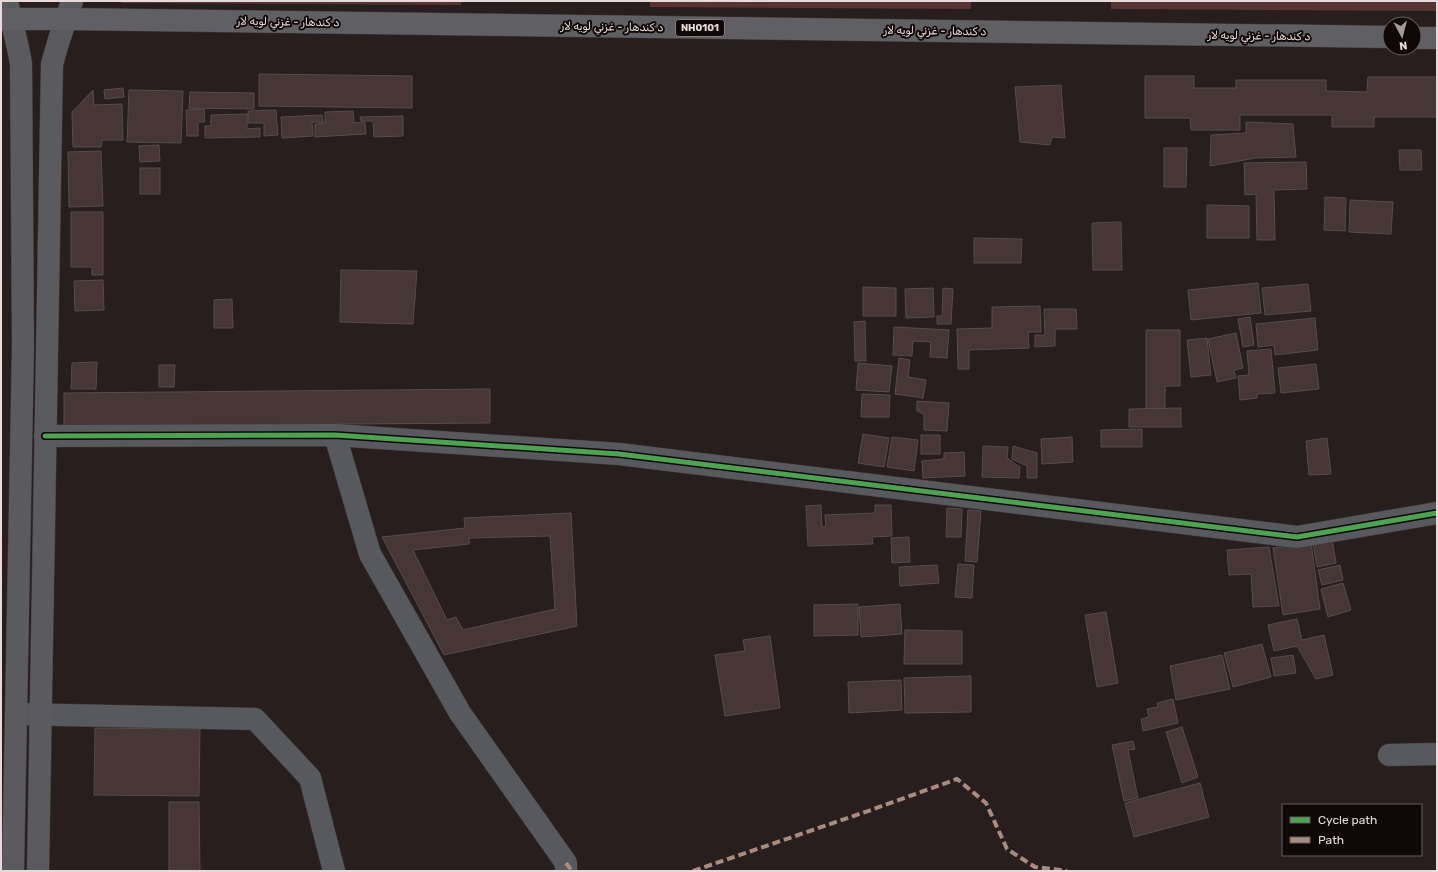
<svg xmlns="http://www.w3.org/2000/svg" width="1438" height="872" font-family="Rubik,Vazirmatn,sans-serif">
<rect width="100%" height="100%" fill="#291e1e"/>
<!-- green -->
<g fill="#563434">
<polygon points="121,1 461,1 461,5 121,3"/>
<polygon points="650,1 971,1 971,9 650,7"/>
<polygon points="1111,1 1437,1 1437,11 1111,9"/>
</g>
<!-- building -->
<g fill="#463636" stroke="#564c4c" fill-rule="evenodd">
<polygon points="259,74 412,76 412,108 259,106"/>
<polygon points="1145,76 1194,76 1194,88 1236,88 1236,80 1326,80 1326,91 1367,92 1368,77 1437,77 1437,117 1374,117 1374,127 1332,127 1332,115 1240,115 1240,130 1191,130 1190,118 1145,118"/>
<polygon points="1061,85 1065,138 1052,137 1050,145 1020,142 1015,87"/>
<polygon points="123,88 124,97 105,99 104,90"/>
<polygon points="93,90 94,105 122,104 123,140 102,140 101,147 73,147 72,112"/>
<polygon points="129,90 183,91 181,143 127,142"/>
<polygon points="190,92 254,93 254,109 189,108"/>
<polygon points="204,109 205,122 198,122 198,136 187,136 186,110"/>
<polygon points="276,110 278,135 264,136 264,123 248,123 248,111"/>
<polygon points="353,111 354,123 365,122 366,134 315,137 315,124 325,123 325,112"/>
<polygon points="247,114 247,129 260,128 260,137 205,138 205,126 211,126 211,115"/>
<polygon points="322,115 323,122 312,122 313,136 282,138 281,117"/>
<polygon points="403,116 403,136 374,137 373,121 361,121 360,117"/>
<polygon points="1246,122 1293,124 1296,157 1256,158 1210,166 1211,135 1246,133"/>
<polygon points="159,145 160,161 140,162 139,146"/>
<polygon points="1164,148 1187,148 1186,187 1164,187"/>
<polygon points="1399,150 1421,150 1422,170 1400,170"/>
<polygon points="101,151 103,206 69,207 68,152"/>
<polygon points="1306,162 1307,189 1274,190 1275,240 1257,240 1256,194 1245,195 1244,163"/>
<rect x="140" y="168" width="20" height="26"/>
<polygon points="1325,197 1346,198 1345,231 1324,230"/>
<polygon points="1350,200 1393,202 1391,234 1349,232"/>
<polygon points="1207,205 1249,206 1249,238 1207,238"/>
<polygon points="71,212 103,212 103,275 92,275 92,267 71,267"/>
<polygon points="1121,222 1122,270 1093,270 1092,223"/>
<polygon points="974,238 1022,239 1021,263 974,263"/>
<polygon points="341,270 417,271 413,324 340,322"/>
<polygon points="103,280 104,310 75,311 74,281"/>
<polygon points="1258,283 1261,313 1191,320 1188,290"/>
<polygon points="1308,284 1311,311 1265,315 1262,288"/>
<polygon points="863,287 896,288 896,316 863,316"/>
<polygon points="933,288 934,317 906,318 905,289"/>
<polygon points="943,288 953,289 951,324 937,324 937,316 942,316"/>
<polygon points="232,299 233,328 214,328 214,300"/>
<polygon points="1040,306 1041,332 1028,332 1029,348 969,350 969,369 958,369 957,329 992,328 992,307"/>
<polygon points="1044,309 1076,309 1077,329 1055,329 1055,346 1035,347 1035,335 1045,335"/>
<polygon points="1250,317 1254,345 1243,347 1238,319"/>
<polygon points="1315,318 1318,350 1275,355 1274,345 1258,347 1256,324"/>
<polygon points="865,321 866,361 855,361 854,322"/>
<polygon points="894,327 949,330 947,358 930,357 931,342 913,341 912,356 893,355"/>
<polygon points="1146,330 1180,330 1180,386 1165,386 1165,410 1146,410"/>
<polygon points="1236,333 1243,368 1234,370 1236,378 1217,382 1208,339"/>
<polygon points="1207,338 1211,375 1191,377 1187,340"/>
<polygon points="1271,349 1275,393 1257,394 1257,398 1240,400 1238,376 1249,375 1247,351"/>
<polygon points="899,358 910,360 908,377 926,380 923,398 895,394"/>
<polygon points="97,362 96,389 71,389 72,363"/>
<polygon points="858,363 892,366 889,392 856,390"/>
<polygon points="1316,364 1319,389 1281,393 1278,368"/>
<polygon points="159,365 175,365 174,387 159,387"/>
<polygon points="490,389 490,423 64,426 64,393"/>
<polygon points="862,394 890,395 889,417 861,417"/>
<polygon points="917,401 949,403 947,431 924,430 924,414 917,411"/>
<polygon points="1181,408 1181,427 1129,427 1129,409"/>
<polygon points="1142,429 1142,447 1101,447 1101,430"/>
<polygon points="863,434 889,438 884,467 858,463"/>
<rect x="921" y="435" width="19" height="19"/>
<polygon points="892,437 918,440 914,471 887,467"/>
<polygon points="1072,437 1073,462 1042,464 1041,439"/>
<polygon points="1327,438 1331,474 1309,475 1306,441"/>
<polygon points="983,446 1008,447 1007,458 1020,467 1019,478 982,477"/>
<polygon points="1013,446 1037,453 1037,478 1027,478 1027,466 1012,459"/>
<polygon points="964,452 965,476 923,478 922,461 944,459 944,453"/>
<polygon points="821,505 822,527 826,527 825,515 875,513 875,505 891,505 892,536 872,537 873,544 808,546 806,506"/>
<polygon points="947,508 962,509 961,537 946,537"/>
<polygon points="968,510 981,511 977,562 965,561"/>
<path d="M571,513l6,113 -133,29 -62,-118 83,-9 -1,-10zM550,536l5,73 -92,21 -7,-13 -9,3 -34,-70 56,-6v-6z"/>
<polygon points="909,537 910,562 892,563 891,538"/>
<polygon points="1332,539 1336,563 1317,567 1313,542"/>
<polygon points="1311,542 1320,609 1283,615 1273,548"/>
<polygon points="1269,547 1279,606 1253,607 1251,574 1229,575 1227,550"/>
<polygon points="958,564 974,565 972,598 955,597"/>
<polygon points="937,565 939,583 900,586 899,567"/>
<polygon points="1340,565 1343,580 1322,585 1318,570"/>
<polygon points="1343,583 1351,610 1328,617 1321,589"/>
<polygon points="858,604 858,635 814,636 814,605"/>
<polygon points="900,604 902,634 861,637 859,607"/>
<polygon points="1106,612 1118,683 1097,687 1085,615"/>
<polygon points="1297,619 1302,640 1324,635 1333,675 1316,679 1297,646 1274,651 1268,625"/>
<polygon points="905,630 962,631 962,664 904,664"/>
<polygon points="770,636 780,708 725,716 715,655 745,651 743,640"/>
<polygon points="1262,644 1271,677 1233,687 1224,653"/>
<polygon points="1222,655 1230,689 1176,700 1170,666"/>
<polygon points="1293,655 1296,673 1274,676 1271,658"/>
<polygon points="971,676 971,712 905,713 904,678"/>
<polygon points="901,680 902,710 849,713 848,682"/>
<polygon points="1173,699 1178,723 1143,731 1141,719 1149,717 1147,709 1158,707 1157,703"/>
<polygon points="1182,727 1198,777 1182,783 1166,732"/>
<polygon points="95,728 200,729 199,796 94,795"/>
<polygon points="1133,741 1135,749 1128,750 1138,798 1124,801 1112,745"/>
<polygon points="1200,783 1209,817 1134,837 1125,803"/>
<polygon points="169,802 199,802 200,871 169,871"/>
</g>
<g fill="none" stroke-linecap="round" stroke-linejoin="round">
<defs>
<g id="minor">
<polyline points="335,435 370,554 460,713 566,863 566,871"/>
<polyline points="45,436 335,435 619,454 1297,537 1437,513"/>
<polyline points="16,714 255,719 310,778 334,871"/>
<polyline points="1389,755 1437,754"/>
</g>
<g id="major">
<path d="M7,1c4,21 11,42 14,63l2,281 -10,526"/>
<polyline points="38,871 52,64 58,43 72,1"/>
</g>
<g id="highway">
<polyline points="1,19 66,19 1390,37"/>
<polyline points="1414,38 1437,38"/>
</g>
</defs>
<!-- minor casing -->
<use href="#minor" stroke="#433939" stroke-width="23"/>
<!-- major casing -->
<use href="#major" stroke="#433939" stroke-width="23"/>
<!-- highway casing -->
<use href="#highway" stroke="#433939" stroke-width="23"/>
<!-- minor -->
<use href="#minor" stroke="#57595e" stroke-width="22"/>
<!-- major -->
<use href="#major" stroke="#5a5a5f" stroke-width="22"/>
<!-- highway -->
<use href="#highway" stroke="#605f64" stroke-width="22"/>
<!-- quiet -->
<g stroke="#a88b81" stroke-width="4" stroke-dasharray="8 4" stroke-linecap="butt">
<polyline points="566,863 572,871"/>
<polyline points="693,871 871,810 957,779 986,803 1007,849 1035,867 1067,871"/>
</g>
<defs>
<polyline id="cycleway" points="45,436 335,435 619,454 1297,537 1437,513"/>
</defs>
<!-- cycleway casing -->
<use href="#cycleway" stroke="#100807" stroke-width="8"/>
<!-- cycleway -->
<use href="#cycleway" stroke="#4ca352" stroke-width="5"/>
</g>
<g text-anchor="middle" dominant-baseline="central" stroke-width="4" stroke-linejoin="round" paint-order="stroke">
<!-- shield labels -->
<rect fill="#100807" stroke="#a79b9b" stroke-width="1" x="676" y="20" width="48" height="16" rx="3"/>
<g font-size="10" font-weight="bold" fill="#e8dada">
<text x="700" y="28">NH0101</text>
</g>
<!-- street labels -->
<g font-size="11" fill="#e8dada" stroke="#100807">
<text transform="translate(288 22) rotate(1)">د کندهار - غزني لويه لار</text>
<text transform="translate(612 27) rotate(1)">د کندهار - غزني لويه لار</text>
<text transform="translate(935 31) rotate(1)">د کندهار - غزني لويه لار</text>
<text transform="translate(1259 36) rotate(1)">د کندهار - غزني لويه لار</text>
</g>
</g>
<!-- border -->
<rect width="1438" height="872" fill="none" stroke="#e8dada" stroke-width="4"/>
<!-- legend -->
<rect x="1282" y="804" width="140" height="52" fill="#100807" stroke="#665c5b"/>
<rect x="1290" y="817" width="20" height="6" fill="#4ca352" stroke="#665c5b"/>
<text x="1318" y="824" font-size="12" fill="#e8dada">Cycle path</text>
<rect x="1290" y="837" width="20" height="6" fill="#a88b81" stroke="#665c5b"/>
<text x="1318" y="844" font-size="12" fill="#e8dada">Path</text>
<!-- north arrow -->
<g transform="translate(1402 36) rotate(173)"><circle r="19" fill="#100807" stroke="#665c5b"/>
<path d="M0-3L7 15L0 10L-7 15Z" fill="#a59898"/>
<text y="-6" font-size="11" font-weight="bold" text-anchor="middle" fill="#e8dada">N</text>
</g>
</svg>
